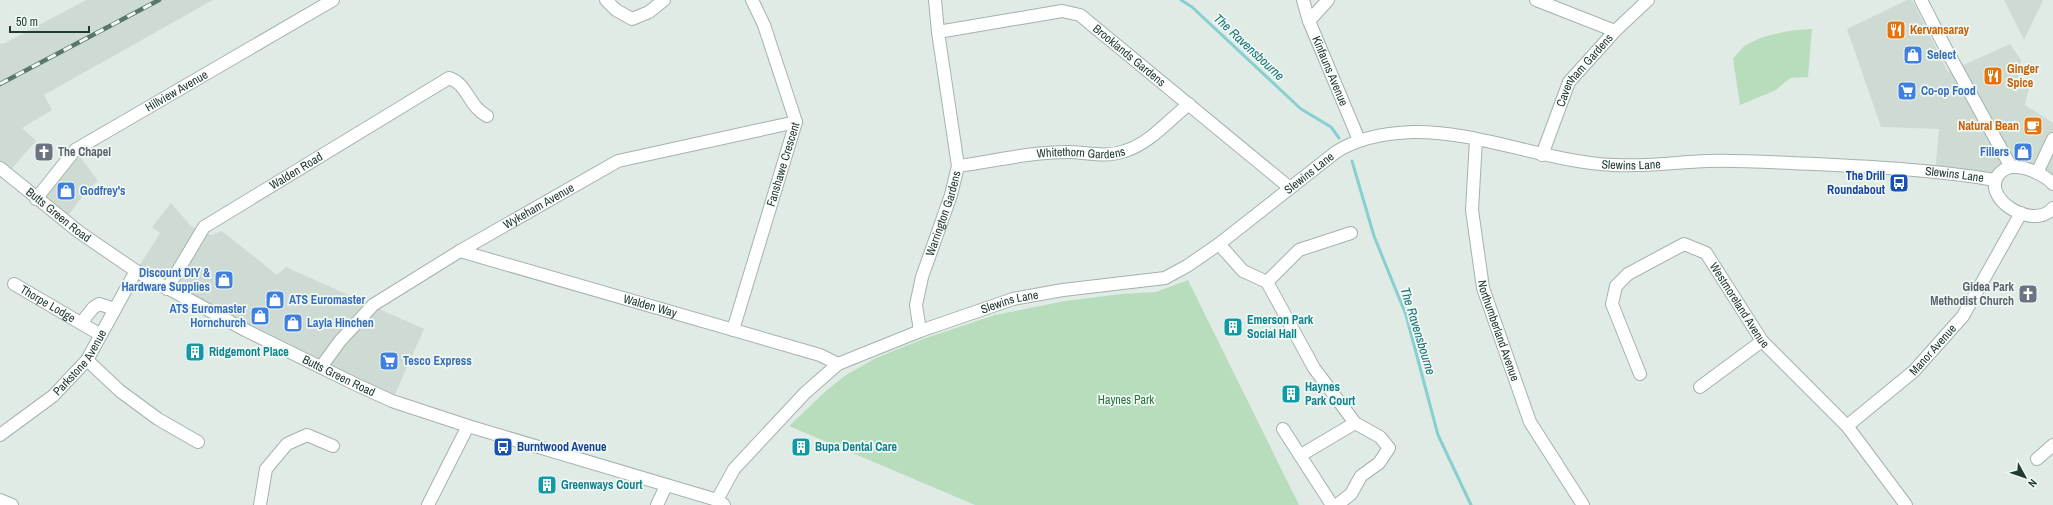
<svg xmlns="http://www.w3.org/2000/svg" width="2053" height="505" font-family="'Archivo Narrow',sans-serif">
<rect width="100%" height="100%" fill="#e0ebe5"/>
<!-- built -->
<g fill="#cedbd3">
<polygon points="86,0 213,0 44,95 52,110 22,128 36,141 7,174 0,168 0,43 3,44"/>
<polygon points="1907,0 1912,0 1948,72 2010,44 2021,60 2018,79 2029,88 2025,105 2053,123 2053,177 2011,167 1995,180 1935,172 1939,129 1881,127 1847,29"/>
<polygon points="2004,0 2043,0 2024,40"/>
<polygon points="75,150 98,181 88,189 64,221 36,199"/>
<polygon points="171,203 191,226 211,235 222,231 277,275 286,267 424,329 392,401 136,271 160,233 152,227"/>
</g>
<!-- green -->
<g fill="#b8ddbd">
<path d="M1812,29l-4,48 -18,1 -14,12 -36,15 -7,-46c4,-4 8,-11 13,-14 19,-11 43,-15 66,-16z"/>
<polygon points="1188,280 1299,505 975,505 789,426 827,390 846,375 876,358 923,339 995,315 1065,301 1121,294 1156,292"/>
</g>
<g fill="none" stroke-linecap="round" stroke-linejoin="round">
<!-- stream -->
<g stroke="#87cfd1" stroke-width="3">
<polyline points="1181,0 1192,7 1301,109 1331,127 1339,138"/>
<polyline points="1352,161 1374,236 1406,315 1438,435 1471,505"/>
</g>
<defs>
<g id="minor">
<polyline points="606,0 616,10 632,19 649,12 664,0"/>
<path id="s1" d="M1303,0l6,21 50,119"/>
<polyline points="1536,0 1615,31"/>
<polyline points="1921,0 1947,51 2011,167"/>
<polyline points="1309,21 1328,0"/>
<path id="s2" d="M938,32l124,-21 18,4 210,173"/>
<path id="s3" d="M1476,140l-4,70 11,78 47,134 53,83"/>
<path id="s4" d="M1542,155l27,-73 46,-51 33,-31"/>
<path id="s5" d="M958,166c36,-5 73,-14 110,-14 19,0 37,6 57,-1 25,-8 44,-31 64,-47"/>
<path id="s6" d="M0,168l79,64 57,39 111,60 110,54 35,16 76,25 249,74 7,5"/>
<polyline points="2037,173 2053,139"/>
<path d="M2053,184c-8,-9 -24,-16 -36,-17 -6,-1 -12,1 -17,6 -22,23 32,59 53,35"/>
<path id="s7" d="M36,199l39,-49 258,-150"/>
<polyline points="1219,244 1243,271 1267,282 1314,368 1355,423 1380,437 1389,448 1379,463 1361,476 1351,494 1337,505"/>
<path id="s8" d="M460,251l360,104 18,9"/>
<polyline points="1267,282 1299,250 1351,233"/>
<path id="s9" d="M14,284l87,51"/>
<path id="s10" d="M167,289l37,-62 245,-149c19,6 19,28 38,38"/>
<polyline points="81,323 93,308 99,304 115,309"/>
<path id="s11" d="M733,330l63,-208 -32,-97 -12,-25"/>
<path id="s12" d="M920,331l-4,-26 6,-28 29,-82 7,-29 -20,-134 -3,-32"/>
<polyline points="87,360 120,391 158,419 198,442"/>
<path id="s13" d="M321,367l19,-26 33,-36 87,-54 158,-90 178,-39"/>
<path id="s14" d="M1640,374l-28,-70 4,-18 12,-12 56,-30 22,9 56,88 85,85 59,79"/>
<polyline points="1700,387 1762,341"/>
<path id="s15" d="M1847,426l67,-55 49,-55 58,-103"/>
<polyline points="1283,429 1332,505"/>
<path id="s16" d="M0,435l53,-39 34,-36 49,-89"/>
<polyline points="1301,455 1355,423"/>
<polyline points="2037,459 2053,445"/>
<polyline points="0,500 12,505"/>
<path id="s17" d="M717,500l17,-31 71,-76 33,-29 82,-33 93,-32 50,-9 102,-12 22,-12 32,-22 117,-92c23,-15 50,-19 77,-20 67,-1 133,30 201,33 32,2 63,-3 94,-4 36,-1 72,2 107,3 61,3 121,6 180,16"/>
<polyline points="260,505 266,469 287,444 307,435 333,446"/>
<polyline points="428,505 468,426"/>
<polyline points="657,505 666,486"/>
</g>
</defs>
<!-- minor casing -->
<use href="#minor" stroke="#a3b3ab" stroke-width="14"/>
<!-- minor -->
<use href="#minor" stroke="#fff" stroke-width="12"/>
<defs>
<polyline id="rail" points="0,84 159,0"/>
</defs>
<!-- rail casing -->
<use href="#rail" stroke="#5b776c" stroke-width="4.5"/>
<!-- rail -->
<use href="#rail" stroke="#f0f8f3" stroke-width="3" stroke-dasharray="9" stroke-linecap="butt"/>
</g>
<!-- icons -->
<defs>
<symbol id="restaurant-square" viewBox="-11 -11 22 22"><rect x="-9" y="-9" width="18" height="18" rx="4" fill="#e8710a" stroke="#f0f8f3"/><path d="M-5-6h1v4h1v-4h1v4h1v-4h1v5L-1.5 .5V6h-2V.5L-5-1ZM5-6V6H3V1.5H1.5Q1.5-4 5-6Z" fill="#fff"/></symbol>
<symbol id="shop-square" viewBox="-11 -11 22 22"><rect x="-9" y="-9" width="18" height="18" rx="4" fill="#3f7fe0" stroke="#f0f8f3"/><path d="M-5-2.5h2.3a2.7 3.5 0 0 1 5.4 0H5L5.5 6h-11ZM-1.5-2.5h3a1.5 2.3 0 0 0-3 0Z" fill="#fff"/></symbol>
<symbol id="supermarket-square" viewBox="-11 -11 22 22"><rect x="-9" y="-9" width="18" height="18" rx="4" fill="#3f7fe0" stroke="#f0f8f3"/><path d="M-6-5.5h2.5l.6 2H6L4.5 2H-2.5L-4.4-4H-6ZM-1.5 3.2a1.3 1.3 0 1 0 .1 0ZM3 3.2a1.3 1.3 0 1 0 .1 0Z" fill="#fff"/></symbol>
<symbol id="cafe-square" viewBox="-11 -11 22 22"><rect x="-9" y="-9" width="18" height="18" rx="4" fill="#e8710a" stroke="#f0f8f3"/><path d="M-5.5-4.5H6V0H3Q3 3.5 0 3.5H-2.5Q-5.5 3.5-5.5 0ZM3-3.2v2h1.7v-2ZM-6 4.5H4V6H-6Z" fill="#fff"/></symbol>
<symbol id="church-square" viewBox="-11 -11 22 22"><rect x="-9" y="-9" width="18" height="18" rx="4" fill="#6b7280" stroke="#f0f8f3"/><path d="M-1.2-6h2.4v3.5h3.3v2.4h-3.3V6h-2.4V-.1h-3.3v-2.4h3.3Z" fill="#fff"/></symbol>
<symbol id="bus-square" viewBox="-11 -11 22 22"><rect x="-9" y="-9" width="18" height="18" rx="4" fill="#1a4fb4" stroke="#f0f8f3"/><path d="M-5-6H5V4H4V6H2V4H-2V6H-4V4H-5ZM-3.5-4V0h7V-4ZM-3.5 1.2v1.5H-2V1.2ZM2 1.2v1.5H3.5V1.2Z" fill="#fff"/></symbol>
<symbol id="building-square" viewBox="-11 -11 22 22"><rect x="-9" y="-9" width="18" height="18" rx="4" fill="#0f9aa8" stroke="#f0f8f3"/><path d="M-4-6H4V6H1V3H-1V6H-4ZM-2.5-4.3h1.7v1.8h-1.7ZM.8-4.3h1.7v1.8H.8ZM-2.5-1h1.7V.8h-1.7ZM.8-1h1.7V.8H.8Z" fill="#fff"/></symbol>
</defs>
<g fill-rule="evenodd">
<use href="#restaurant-square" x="1885" y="19" width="22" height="22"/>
<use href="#shop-square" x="1902" y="44" width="22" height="22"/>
<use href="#restaurant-square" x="1982" y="65" width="22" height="22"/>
<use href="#supermarket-square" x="1896" y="80" width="22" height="22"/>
<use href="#cafe-square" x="2022" y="115" width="22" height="22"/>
<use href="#church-square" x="33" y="141" width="22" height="22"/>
<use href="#shop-square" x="2012" y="141" width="22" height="22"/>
<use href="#bus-square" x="1888" y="172" width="22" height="22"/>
<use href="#shop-square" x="55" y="180" width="22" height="22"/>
<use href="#shop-square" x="213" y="269" width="22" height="22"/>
<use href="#church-square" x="2017" y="283" width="22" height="22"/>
<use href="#shop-square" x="264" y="289" width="22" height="22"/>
<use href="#shop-square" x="249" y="305" width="22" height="22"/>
<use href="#shop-square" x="282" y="312" width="22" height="22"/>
<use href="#building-square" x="1222" y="316" width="22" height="22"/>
<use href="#building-square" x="184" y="341" width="22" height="22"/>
<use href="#supermarket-square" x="378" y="350" width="22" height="22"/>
<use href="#building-square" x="1280" y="383" width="22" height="22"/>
<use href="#bus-square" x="492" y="436" width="22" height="22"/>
<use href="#building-square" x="790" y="436" width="22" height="22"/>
<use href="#building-square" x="536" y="474" width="22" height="22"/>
</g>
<g text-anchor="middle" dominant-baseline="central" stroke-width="3.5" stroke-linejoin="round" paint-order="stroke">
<!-- food labels -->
<g font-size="12" font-weight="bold" fill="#c56008" stroke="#f0f8f3" text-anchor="start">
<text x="1910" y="30">Kervansaray</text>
<text x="2007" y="69">Ginger<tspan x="2007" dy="14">Spice</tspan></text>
<text x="2019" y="126" text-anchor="end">Natural Bean</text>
</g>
<!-- street labels -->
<g font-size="12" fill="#203b31" stroke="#f0f8f3">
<text stroke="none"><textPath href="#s2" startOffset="208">Brooklands Gardens</textPath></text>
<text stroke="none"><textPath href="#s1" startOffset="76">Kinfauns Avenue</textPath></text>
<text stroke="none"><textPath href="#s4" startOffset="96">Cavenham Gardens</textPath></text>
<text stroke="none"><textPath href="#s7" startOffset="180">Hillview Avenue</textPath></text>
<text stroke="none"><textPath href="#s5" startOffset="124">Whitethorn Gardens</textPath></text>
<text stroke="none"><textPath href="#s11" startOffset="173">Fanshawe Crescent</textPath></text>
<text stroke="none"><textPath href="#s17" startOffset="1038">Slewins Lane</textPath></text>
<text stroke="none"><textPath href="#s10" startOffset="180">Walden Road</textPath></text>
<text stroke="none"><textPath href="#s17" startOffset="702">Slewins Lane</textPath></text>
<text stroke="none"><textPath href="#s17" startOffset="1362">Slewins Lane</textPath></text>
<text stroke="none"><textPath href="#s13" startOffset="274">Wykeham Avenue</textPath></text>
<text stroke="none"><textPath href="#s12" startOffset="122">Warrington Gardens</textPath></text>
<text stroke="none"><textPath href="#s6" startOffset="75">Butts Green Road</textPath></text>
<text stroke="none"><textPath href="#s17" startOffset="366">Slewins Lane</textPath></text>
<text stroke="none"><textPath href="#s9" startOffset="39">Thorpe Lodge</textPath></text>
<text stroke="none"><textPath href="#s14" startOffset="260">Westmoreland Avenue</textPath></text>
<text stroke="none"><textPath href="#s8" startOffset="198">Walden Way</textPath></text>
<text stroke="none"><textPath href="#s3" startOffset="194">Northumberland Avenue</textPath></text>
<text stroke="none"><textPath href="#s15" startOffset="115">Manor Avenue</textPath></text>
<text stroke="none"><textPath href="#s16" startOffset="109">Parkstone Avenue</textPath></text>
<text stroke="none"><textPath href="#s6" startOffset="399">Butts Green Road</textPath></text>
</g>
<!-- shop labels -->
<g font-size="12" font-weight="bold" fill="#366cbe" stroke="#f0f8f3" text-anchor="start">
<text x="1927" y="55">Select</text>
<text x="1921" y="91">Co-op Food</text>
<text x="2009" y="152" text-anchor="end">Fillers</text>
<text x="80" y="191">Godfrey's</text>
<text x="210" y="273" text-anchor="end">Discount DIY &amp;<tspan x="210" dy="14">Hardware Supplies</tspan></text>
<text x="289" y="300">ATS Euromaster</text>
<text x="246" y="309" text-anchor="end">ATS Euromaster<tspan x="246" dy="14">Hornchurch</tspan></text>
<text x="307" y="323">Layla Hinchen</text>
<text x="403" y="361">Tesco Express</text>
</g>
<!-- worship labels -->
<g font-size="12" font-weight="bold" fill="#5b616d" stroke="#f0f8f3" text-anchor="start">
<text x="58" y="152">The Chapel</text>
<text x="2014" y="287" text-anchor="end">Gidea Park<tspan x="2014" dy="14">Methodist Church</tspan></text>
</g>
<!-- transit labels -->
<g font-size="12" font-weight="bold" fill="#164399" stroke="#f0f8f3" text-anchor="end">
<text x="1885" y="176">The Drill<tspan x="1885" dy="14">Roundabout</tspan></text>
<text x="517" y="447" text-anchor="start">Burntwood Avenue</text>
</g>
<!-- culture labels -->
<g font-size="12" font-weight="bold" fill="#0d838f" stroke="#f0f8f3" text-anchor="start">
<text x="1247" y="320">Emerson Park<tspan x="1247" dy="14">Social Hall</tspan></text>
<text x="209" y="352">Ridgemont Place</text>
<text x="1305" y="387">Haynes<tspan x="1305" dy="14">Park Court</tspan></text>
<text x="815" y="447">Bupa Dental Care</text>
<text x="561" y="485">Greenways Court</text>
</g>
<!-- park labels -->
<g font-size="12" fill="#2a723d" stroke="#f0f8f3">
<text x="1126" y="400">Haynes Park</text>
</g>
<!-- water labels -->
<g font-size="13" font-style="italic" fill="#1a7377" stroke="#f0f8f3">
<text transform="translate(1249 47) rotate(43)">The Ravensbourne</text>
<text transform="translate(1418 331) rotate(73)">The Ravensbourne</text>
</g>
</g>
<!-- north arrow -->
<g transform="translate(2025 477) rotate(130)" stroke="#f0f8f3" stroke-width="3" paint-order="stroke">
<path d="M0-3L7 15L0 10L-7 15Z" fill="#203b31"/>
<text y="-6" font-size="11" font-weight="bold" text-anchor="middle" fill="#203b31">N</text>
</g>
<!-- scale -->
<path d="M10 26v6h79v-6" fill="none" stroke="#203b31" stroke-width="2"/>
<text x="16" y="26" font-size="12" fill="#203b31" stroke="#f0f8f3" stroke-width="3" paint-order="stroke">50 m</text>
</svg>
